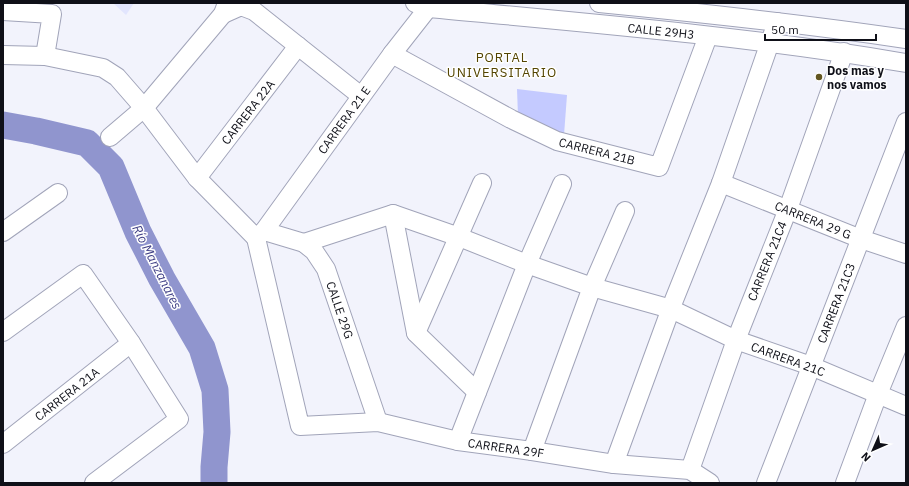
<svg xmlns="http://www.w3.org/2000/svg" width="909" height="486" font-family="'IBM Plex Sans',sans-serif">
<rect width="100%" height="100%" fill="#f2f3fc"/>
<!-- built -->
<polygon fill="#e2e5fd" points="113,3 134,3 126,15"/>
<!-- park -->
<polygon fill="#c4caff" points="517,89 567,95 564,135 518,116"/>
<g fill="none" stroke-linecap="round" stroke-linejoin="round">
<!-- river -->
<polyline stroke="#9095ce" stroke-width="27" points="3,125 36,131 87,143 111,167 138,232 162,279 202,348 215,390 217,432 214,467 214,483"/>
<defs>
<g id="minor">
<path d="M415,3l14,5c159,15 319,28 477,55"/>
<path d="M599,3c103,10 205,21 307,36"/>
<polyline points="3,11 52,14 45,56"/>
<polyline points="223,14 241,6 254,11 361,96"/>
<polyline points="392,54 511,119 557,141 659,167 708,36"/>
<polyline points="3,55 45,56 103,68 117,77 144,108 197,178 256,238"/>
<polyline points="110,137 144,108 223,14 227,3"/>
<polyline points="197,178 298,46"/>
<polyline points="721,183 861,239 906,254"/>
<polyline points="393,214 416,333 477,392"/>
<polyline points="264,231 304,243 314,251 326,269 378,422"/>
<polyline points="3,232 58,193"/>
<polyline points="256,238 300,426 378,422 458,441 532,451 614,464 690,470 710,483"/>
<polyline points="256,238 264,231 392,54 432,3"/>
<polyline points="304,243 393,214 459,237 527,264 592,287 671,309 736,340 811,366 906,406"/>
<polyline points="3,332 83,274 131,343 179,419 94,483"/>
<polyline points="416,333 482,183"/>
<polyline points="458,441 527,264 562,184"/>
<polyline points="3,444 131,343"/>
<polyline points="532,451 592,287 625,211"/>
<polyline points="614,464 674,300 721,183 777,22"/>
<polyline points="690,470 736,340 788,209 844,52"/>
<polyline points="766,483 906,122"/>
<polyline points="845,483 878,394 906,326"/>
</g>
</defs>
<!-- minor casing -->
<use href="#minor" stroke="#a1a4b9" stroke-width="20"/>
<!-- minor -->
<use href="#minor" stroke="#fff" stroke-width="18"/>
</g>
<!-- markers -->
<circle fill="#625521" stroke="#fff" stroke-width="1.5" cx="819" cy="77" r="4"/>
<g text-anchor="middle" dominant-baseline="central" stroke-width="3" stroke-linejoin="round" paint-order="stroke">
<!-- street labels -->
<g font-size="12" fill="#0f1018" stroke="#fff">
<text transform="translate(661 31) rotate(6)">CALLE 29H3</text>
<text transform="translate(248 112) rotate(-52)">CARRERA 22A</text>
<text transform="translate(344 120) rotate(-54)">CARRERA 21 E</text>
<text transform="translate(597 151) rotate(14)">CARRERA 21B</text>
<text transform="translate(813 220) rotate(22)">CARRERA 29 G</text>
<text transform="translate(767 261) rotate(-68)">CARRERA 21C4</text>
<text transform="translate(836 303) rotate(-69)">CARRERA 21C3</text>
<text transform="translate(340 310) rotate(71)">CALLE 29G</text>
<text transform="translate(788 359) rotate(20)">CARRERA 21C</text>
<text transform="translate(67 394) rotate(-38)">CARRERA 21A</text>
<text transform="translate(506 448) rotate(8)">CARRERA 29F</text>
</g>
<!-- poi labels -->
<g font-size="12" font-weight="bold" fill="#0f1018" stroke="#fff" text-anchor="start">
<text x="827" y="70">Dos mas y<tspan x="827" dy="14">nos vamos</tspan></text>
</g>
<!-- neighbourhood labels -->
<g font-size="13" letter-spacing="1" fill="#544501" stroke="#fff">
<text x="502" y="57">PORTAL<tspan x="502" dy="15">UNIVERSITARIO</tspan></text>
</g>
<!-- water labels -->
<g font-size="13" font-style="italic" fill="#404086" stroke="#fff">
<text transform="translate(157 267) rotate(63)">Río Manzanares</text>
</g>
</g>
<!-- border -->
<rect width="909" height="486" fill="none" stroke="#0f1018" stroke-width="8"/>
<!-- north arrow -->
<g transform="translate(873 450) rotate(225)" stroke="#ffffff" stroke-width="3" paint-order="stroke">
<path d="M0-3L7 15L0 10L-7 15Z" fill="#0f1018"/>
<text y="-6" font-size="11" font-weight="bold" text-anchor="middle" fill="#0f1018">N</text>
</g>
<!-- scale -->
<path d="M765 34v6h111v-6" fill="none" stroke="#0f1018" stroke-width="2"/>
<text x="771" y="34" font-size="12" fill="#0f1018" stroke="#ffffff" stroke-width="3" paint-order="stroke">50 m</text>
</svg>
